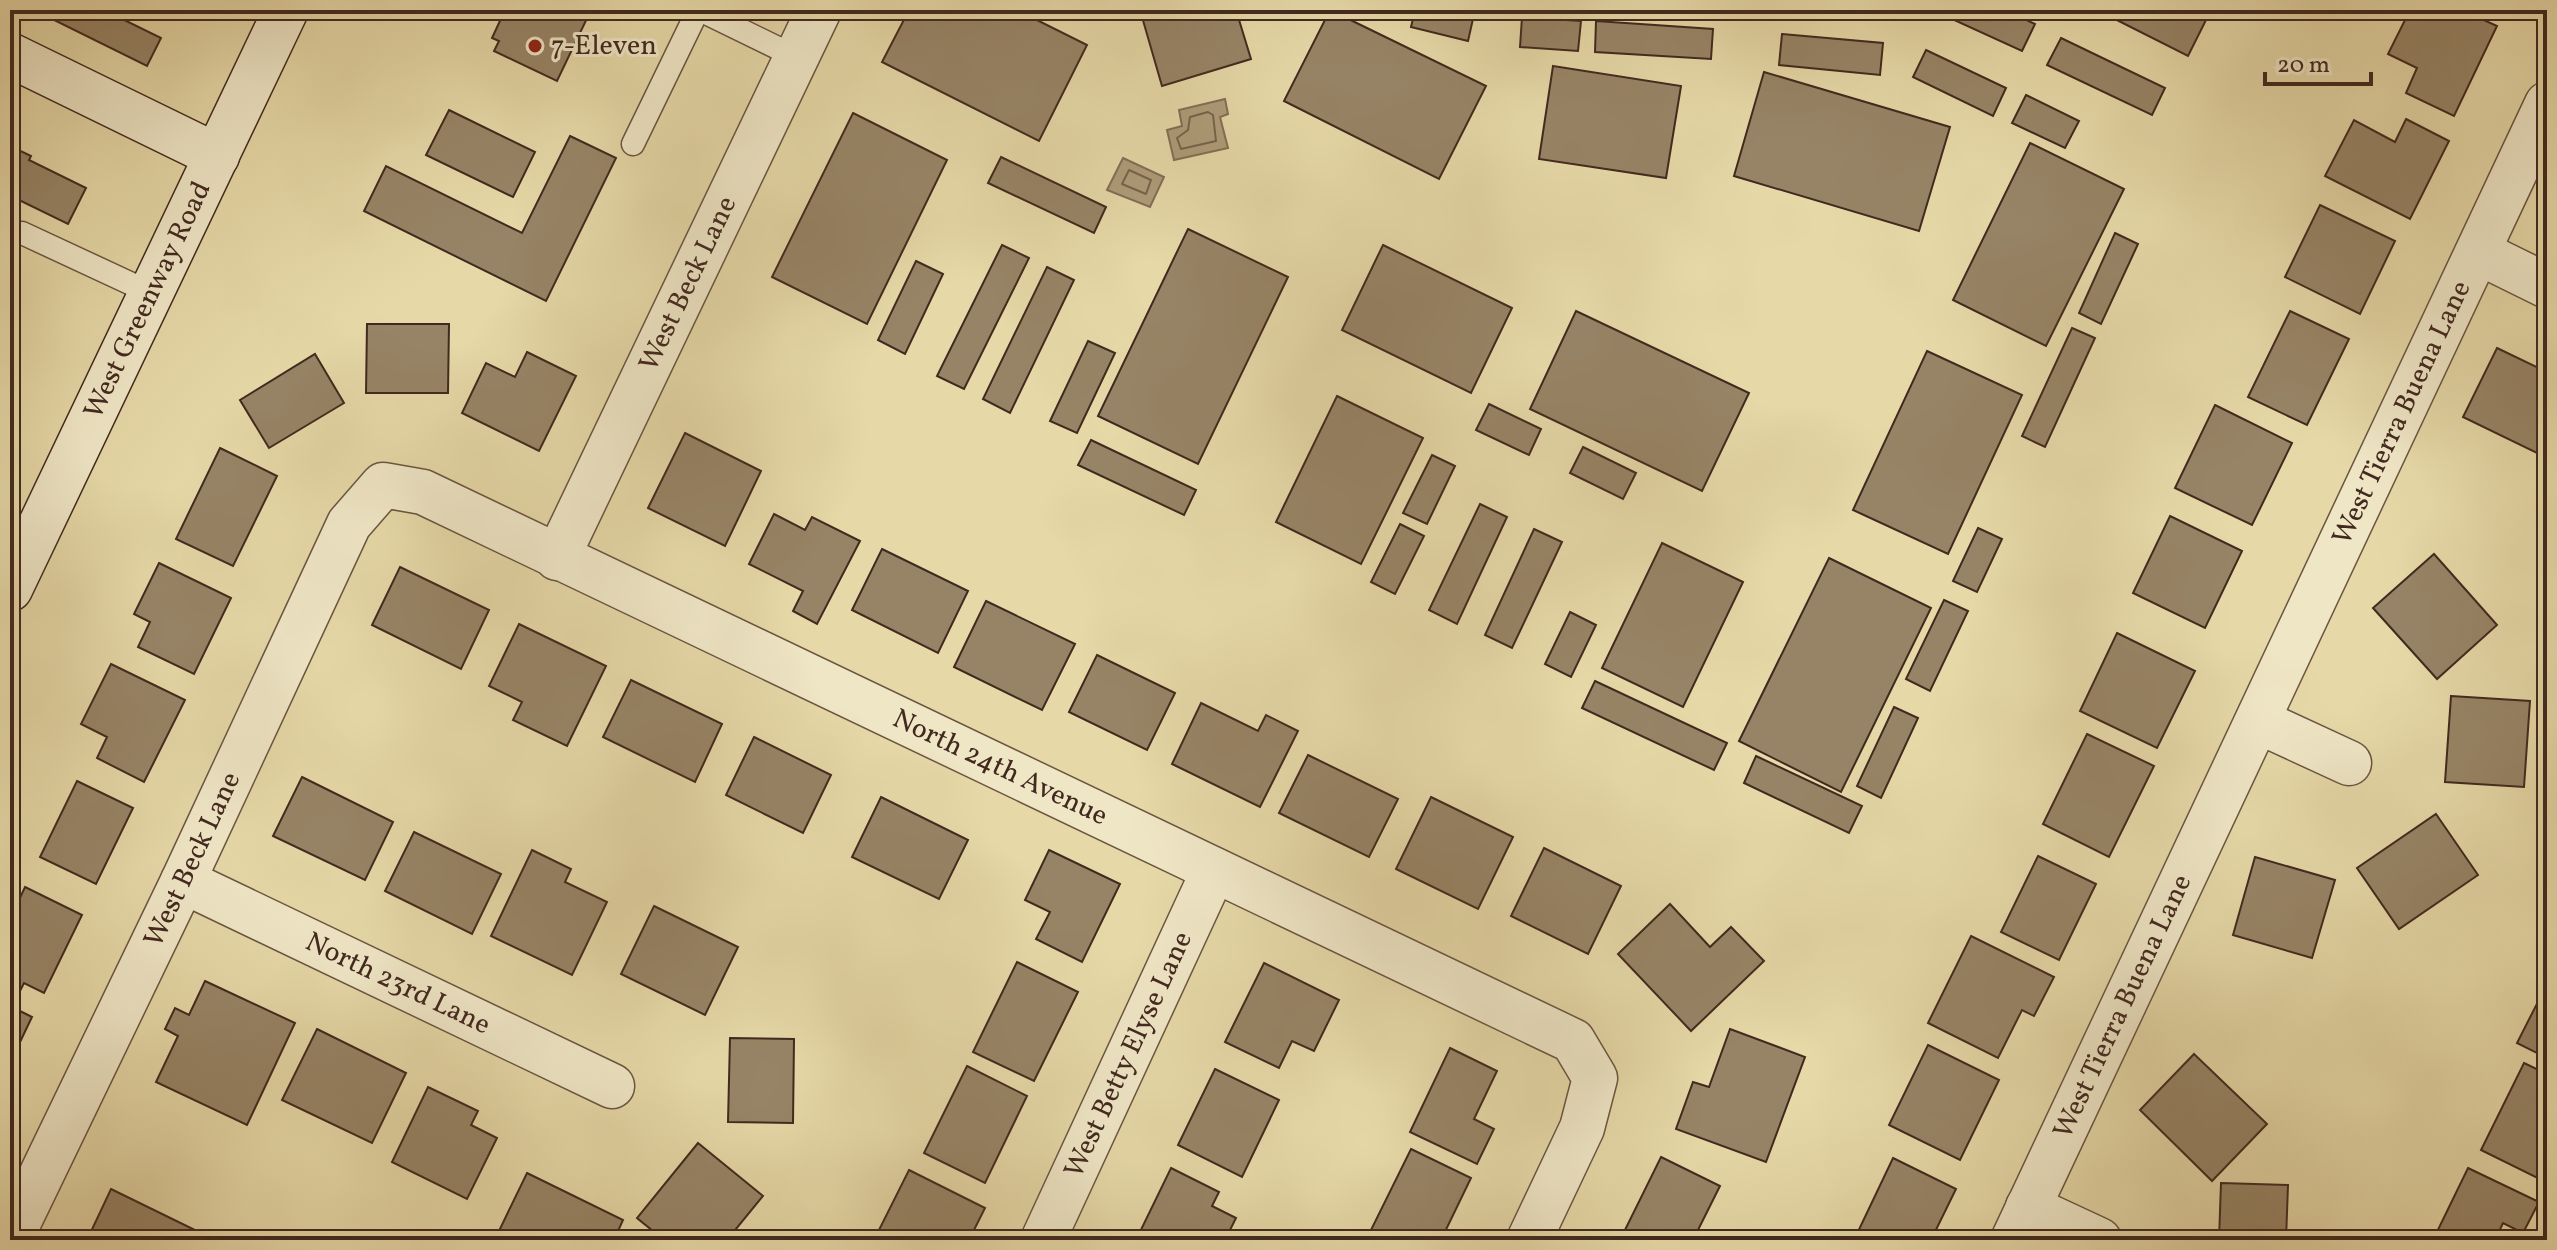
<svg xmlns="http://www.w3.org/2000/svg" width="2557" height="1250" font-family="Vollkorn,serif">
<rect width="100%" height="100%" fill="#e6d8a7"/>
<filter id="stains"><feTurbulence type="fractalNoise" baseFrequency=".0025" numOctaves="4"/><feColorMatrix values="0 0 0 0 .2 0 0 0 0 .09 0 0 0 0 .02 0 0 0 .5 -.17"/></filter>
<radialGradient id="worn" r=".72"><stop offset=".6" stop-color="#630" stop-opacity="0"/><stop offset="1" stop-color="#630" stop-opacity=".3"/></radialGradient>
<!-- water -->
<g fill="#ae9c79" stroke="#836e55" stroke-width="2">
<polygon points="1225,99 1228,114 1220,117 1228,148 1174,160 1167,130 1182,126 1179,110"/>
<polygon points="1123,158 1164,177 1150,207 1107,190"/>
</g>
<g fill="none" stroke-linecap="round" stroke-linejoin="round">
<!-- shore -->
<g stroke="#78624c" stroke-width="2">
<polygon points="1208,112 1213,115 1216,141 1181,149 1177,138 1188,130 1190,117"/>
<polygon points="1129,170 1151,180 1146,194 1122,184"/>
</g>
</g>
<!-- building -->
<g fill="#978466" stroke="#42291f" stroke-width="2">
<polygon points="34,10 104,10 161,38 147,66"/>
<polygon points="505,10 591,10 557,81 494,51 499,41 492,38"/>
<polygon points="909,10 1017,10 1087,45 1039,141 882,62"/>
<polygon points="1140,10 1236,10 1251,59 1162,86"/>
<polygon points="1330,10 1486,86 1439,179 1284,101"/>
<polygon points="1415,10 1475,10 1468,41 1411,27"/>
<polygon points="1956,10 2006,10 2035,24 2022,51 1952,19"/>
<polygon points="2097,10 2211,10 2188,56"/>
<polygon points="2410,10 2462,10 2497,26 2454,116 2406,93 2417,68 2388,54"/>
<polygon points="1522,17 1581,21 1578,51 1520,47"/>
<polygon points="1596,21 1713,29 1711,59 1595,52"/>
<polygon points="1782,34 1883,43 1880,75 1779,65"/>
<polygon points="2061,38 2165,88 2152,115 2047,65"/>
<polygon points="1926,50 2006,88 1993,116 1913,77"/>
<polygon points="1553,66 1681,86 1666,178 1539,159"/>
<polygon points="1764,72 1950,127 1919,231 1734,176"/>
<polygon points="2026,95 2079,121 2065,148 2012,123"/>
<polygon points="449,110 535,152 513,197 426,155"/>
<polygon points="853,113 947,160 867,324 772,277"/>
<polygon points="2406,119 2449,141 2410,219 2325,176 2354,120 2395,142"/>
<polygon points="570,136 616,158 546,301 364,211 386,166 522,233"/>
<polygon points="2030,143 2124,189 2046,346 1953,300"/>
<polygon points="10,146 31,156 29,160 86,188 68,224 15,198 10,203"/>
<polygon points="1001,157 1106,207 1094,233 988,183"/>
<polygon points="2320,205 2395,241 2360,314 2285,277"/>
<polygon points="1188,229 1288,277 1198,464 1098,416"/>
<polygon points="2115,233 2138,244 2101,324 2079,313"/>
<polygon points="1002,245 1029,258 964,389 937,376"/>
<polygon points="1383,245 1512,308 1471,393 1342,330"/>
<polygon points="916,261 943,274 905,354 878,340"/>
<polygon points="1047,267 1074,280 1010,413 983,399"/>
<polygon points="1576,311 1749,393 1702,491 1530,409"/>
<polygon points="2290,311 2349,339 2307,425 2248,397"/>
<polygon points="367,324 449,324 448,393 366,393"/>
<polygon points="2072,328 2095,338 2045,447 2022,436"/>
<polygon points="1088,341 1115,353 1077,433 1050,421"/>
<polygon points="2497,348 2547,372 2547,438 2539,454 2463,417"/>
<polygon points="1927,351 2022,395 1948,554 1853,510"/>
<polygon points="527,352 576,376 539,451 462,413 486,363 515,377"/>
<polygon points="315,354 344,403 269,448 240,400"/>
<polygon points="1337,396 1423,438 1361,564 1276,522"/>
<polygon points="1489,404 1541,429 1529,455 1476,430"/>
<polygon points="2215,405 2292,443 2252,525 2175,488"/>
<polygon points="685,433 761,471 725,546 648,508"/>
<polygon points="1091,440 1196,490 1184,515 1078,465"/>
<polygon points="1583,447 1636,473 1623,499 1570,473"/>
<polygon points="220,448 277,476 233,566 176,539"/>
<polygon points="1432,455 1455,466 1427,524 1403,513"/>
<polygon points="1480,504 1507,517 1457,624 1429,610"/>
<polygon points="774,514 805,530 812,517 860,541 817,624 793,611 803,591 749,564"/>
<polygon points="2170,516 2242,551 2205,628 2133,593"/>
<polygon points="1400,524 1424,536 1395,594 1371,582"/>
<polygon points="1978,528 2002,539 1977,592 1953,581"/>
<polygon points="1534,529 1562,542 1512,648 1485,635"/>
<polygon points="1662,543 1743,582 1683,707 1602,668"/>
<polygon points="882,549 968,591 938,653 852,610"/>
<polygon points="2434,554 2497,625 2437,679 2373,608"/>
<polygon points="1829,558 1931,608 1841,792 1739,741"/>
<polygon points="159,563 231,598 194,674 138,647 150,622 134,614"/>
<polygon points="400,567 489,610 461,669 372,625"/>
<polygon points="1944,600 1968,611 1930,691 1906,679"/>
<polygon points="986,601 1075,644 1042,710 954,667"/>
<polygon points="1570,612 1596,625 1571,677 1545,664"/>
<polygon points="519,624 606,666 567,746 513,720 522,702 489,686"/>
<polygon points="2117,633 2195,671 2157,748 2080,711"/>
<polygon points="1097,655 1175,693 1147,750 1069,712"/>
<polygon points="111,664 185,700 144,782 97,758 107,737 81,724"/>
<polygon points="631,680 722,724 695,782 603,737"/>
<polygon points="1595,681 1727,743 1714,770 1582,708"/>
<polygon points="2451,696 2530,701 2524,787 2445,782"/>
<polygon points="1201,703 1258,731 1266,715 1298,731 1260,807 1172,764"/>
<polygon points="1894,707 1918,718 1881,798 1857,786"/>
<polygon points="2087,734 2154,766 2109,857 2043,824"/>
<polygon points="754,737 831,775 803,833 726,795"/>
<polygon points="1308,755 1398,799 1369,857 1279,813"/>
<polygon points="1756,756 1862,806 1849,833 1744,783"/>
<polygon points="302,777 393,822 365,880 273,836"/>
<polygon points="77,781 133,808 96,884 40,857"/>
<polygon points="881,797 968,840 939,899 852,857"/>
<polygon points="1431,797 1513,837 1478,909 1396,869"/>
<polygon points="2436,814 2478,875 2399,929 2357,868"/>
<polygon points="414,832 501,874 472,934 385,891"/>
<polygon points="1544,848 1621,886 1588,954 1511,916"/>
<polygon points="532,850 571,869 565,882 607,902 572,975 491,936"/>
<polygon points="1049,850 1120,884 1082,962 1036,939 1050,912 1025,900"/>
<polygon points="2038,856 2096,884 2059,960 2001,932"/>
<polygon points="2255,857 2335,880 2312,958 2233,935"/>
<polygon points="25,887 82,915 44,993 24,983 18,995 10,991 10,919"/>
<polygon points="1670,904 1710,947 1731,927 1764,961 1691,1031 1618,954"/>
<polygon points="654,906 738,947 705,1015 621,974"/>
<polygon points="1971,936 2054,977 2034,1016 2022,1010 1998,1058 1928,1023"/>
<polygon points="1017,962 1078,992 1034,1081 973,1052"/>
<polygon points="1264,963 1339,1000 1314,1051 1292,1041 1279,1068 1225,1042"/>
<polygon points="205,981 295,1023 247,1125 156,1082 178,1036 165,1029 175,1008 189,1015"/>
<polygon points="2547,984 2547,1058 2517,1043"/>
<polygon points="10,1006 32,1017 10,1063"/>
<polygon points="317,1029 406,1073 372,1143 282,1100"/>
<polygon points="1730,1029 1805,1057 1766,1162 1676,1129 1693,1082 1709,1087"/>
<polygon points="730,1038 794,1039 793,1123 728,1122"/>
<polygon points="1928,1045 1999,1080 1960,1160 1889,1125"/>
<polygon points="1450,1048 1497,1071 1474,1119 1494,1129 1477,1164 1410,1132"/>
<polygon points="2194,1054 2267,1124 2212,1181 2140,1110"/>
<polygon points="2524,1063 2547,1074 2544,1181 2481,1150"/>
<polygon points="967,1066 1027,1096 985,1183 924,1153"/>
<polygon points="1215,1069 1279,1100 1242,1177 1178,1145"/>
<polygon points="428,1087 478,1111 471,1125 497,1138 467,1199 392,1162"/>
<polygon points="698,1143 763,1196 727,1240 664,1240 637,1218"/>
<polygon points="1411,1149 1471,1178 1441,1240 1375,1240 1368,1236"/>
<polygon points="1661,1157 1720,1186 1693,1240 1620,1240"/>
<polygon points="1893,1158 1956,1189 1931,1240 1854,1240"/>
<polygon points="1171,1168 1219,1192 1212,1206 1236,1218 1225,1240 1136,1240"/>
<polygon points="2468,1168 2539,1202 2523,1233 2503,1223 2495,1240 2433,1240"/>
<polygon points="909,1170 985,1208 969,1240 874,1240"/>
<polygon points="527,1173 623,1220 614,1240 513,1240 498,1233"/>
<polygon points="2221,1183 2288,1185 2286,1240 2219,1240"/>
<polygon points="111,1189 199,1232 195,1240 87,1240"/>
</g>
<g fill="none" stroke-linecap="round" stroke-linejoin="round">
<defs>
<g id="lane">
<polyline points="700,10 796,57"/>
<polyline points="633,144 698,10"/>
<polyline points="22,233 151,293"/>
</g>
<g id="street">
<polyline points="2478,252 2547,286"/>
<path id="s1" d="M557,558l262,-548"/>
<polyline points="2260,722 2349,763"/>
<path id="s2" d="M183,881l429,205"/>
<polyline points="2028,1207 2099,1240"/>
<path id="s3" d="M10,1240l173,-359 166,-357 34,-39 40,7 1150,549 22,37 -13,50 -53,112"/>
<path id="s4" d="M1043,1240l171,-370"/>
<path id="s5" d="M2013,1240l534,-1136"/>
</g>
<g id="secondary">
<polyline points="10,55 217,156"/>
<path id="s6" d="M10,589l276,-579"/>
</g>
</defs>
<!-- lane casing -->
<use href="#lane" stroke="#6b5541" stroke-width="25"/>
<!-- street casing -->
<use href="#street" stroke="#6b5541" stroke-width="47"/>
<!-- secondary casing -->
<use href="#secondary" stroke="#42291f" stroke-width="47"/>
<!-- lane -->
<use href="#lane" stroke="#efe6c6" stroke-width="22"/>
<!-- street -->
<use href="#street" stroke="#efe6c6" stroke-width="44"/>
<!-- secondary -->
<use href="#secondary" stroke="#efe6c6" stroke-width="44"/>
</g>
<!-- markers -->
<circle fill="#8f2418" stroke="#efe6c6" stroke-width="3" cx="535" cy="46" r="8"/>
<g text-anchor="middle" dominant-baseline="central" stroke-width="6" stroke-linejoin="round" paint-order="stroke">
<!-- poi labels -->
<g font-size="28" fill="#42291f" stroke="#efe6c6" text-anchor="start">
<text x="551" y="46">7-Eleven</text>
</g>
<!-- street labels -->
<g font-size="28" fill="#42291f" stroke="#efe6c6">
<text stroke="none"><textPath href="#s1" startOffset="304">West Beck Lane</textPath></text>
<text stroke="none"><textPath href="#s6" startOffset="320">West Greenway Road</textPath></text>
<text stroke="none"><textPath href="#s5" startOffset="914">West Tierra Buena Lane</textPath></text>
<text stroke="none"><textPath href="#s3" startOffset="1524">North 24th Avenue</textPath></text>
<text stroke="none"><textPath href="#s3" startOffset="422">West Beck Lane</textPath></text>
<text stroke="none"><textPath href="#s2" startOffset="238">North 23rd Lane</textPath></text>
<text stroke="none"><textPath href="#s5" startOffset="258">West Tierra Buena Lane</textPath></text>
<text stroke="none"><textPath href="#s4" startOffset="204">West Betty Elyse Lane</textPath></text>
</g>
</g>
<!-- margin -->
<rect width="2557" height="1250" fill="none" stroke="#e6d8a7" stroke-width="40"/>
<rect x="12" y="12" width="2533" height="1226" fill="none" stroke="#42291f" stroke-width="4"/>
<rect x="20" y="20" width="2517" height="1210" fill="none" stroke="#42291f" stroke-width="2"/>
<!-- scale -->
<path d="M2265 72v12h106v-12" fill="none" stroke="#42291f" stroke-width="4"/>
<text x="2277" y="72" font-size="24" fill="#42291f" stroke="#efe6c6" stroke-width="6" paint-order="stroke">20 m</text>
<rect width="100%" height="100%" filter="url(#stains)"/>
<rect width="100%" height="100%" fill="url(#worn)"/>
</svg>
